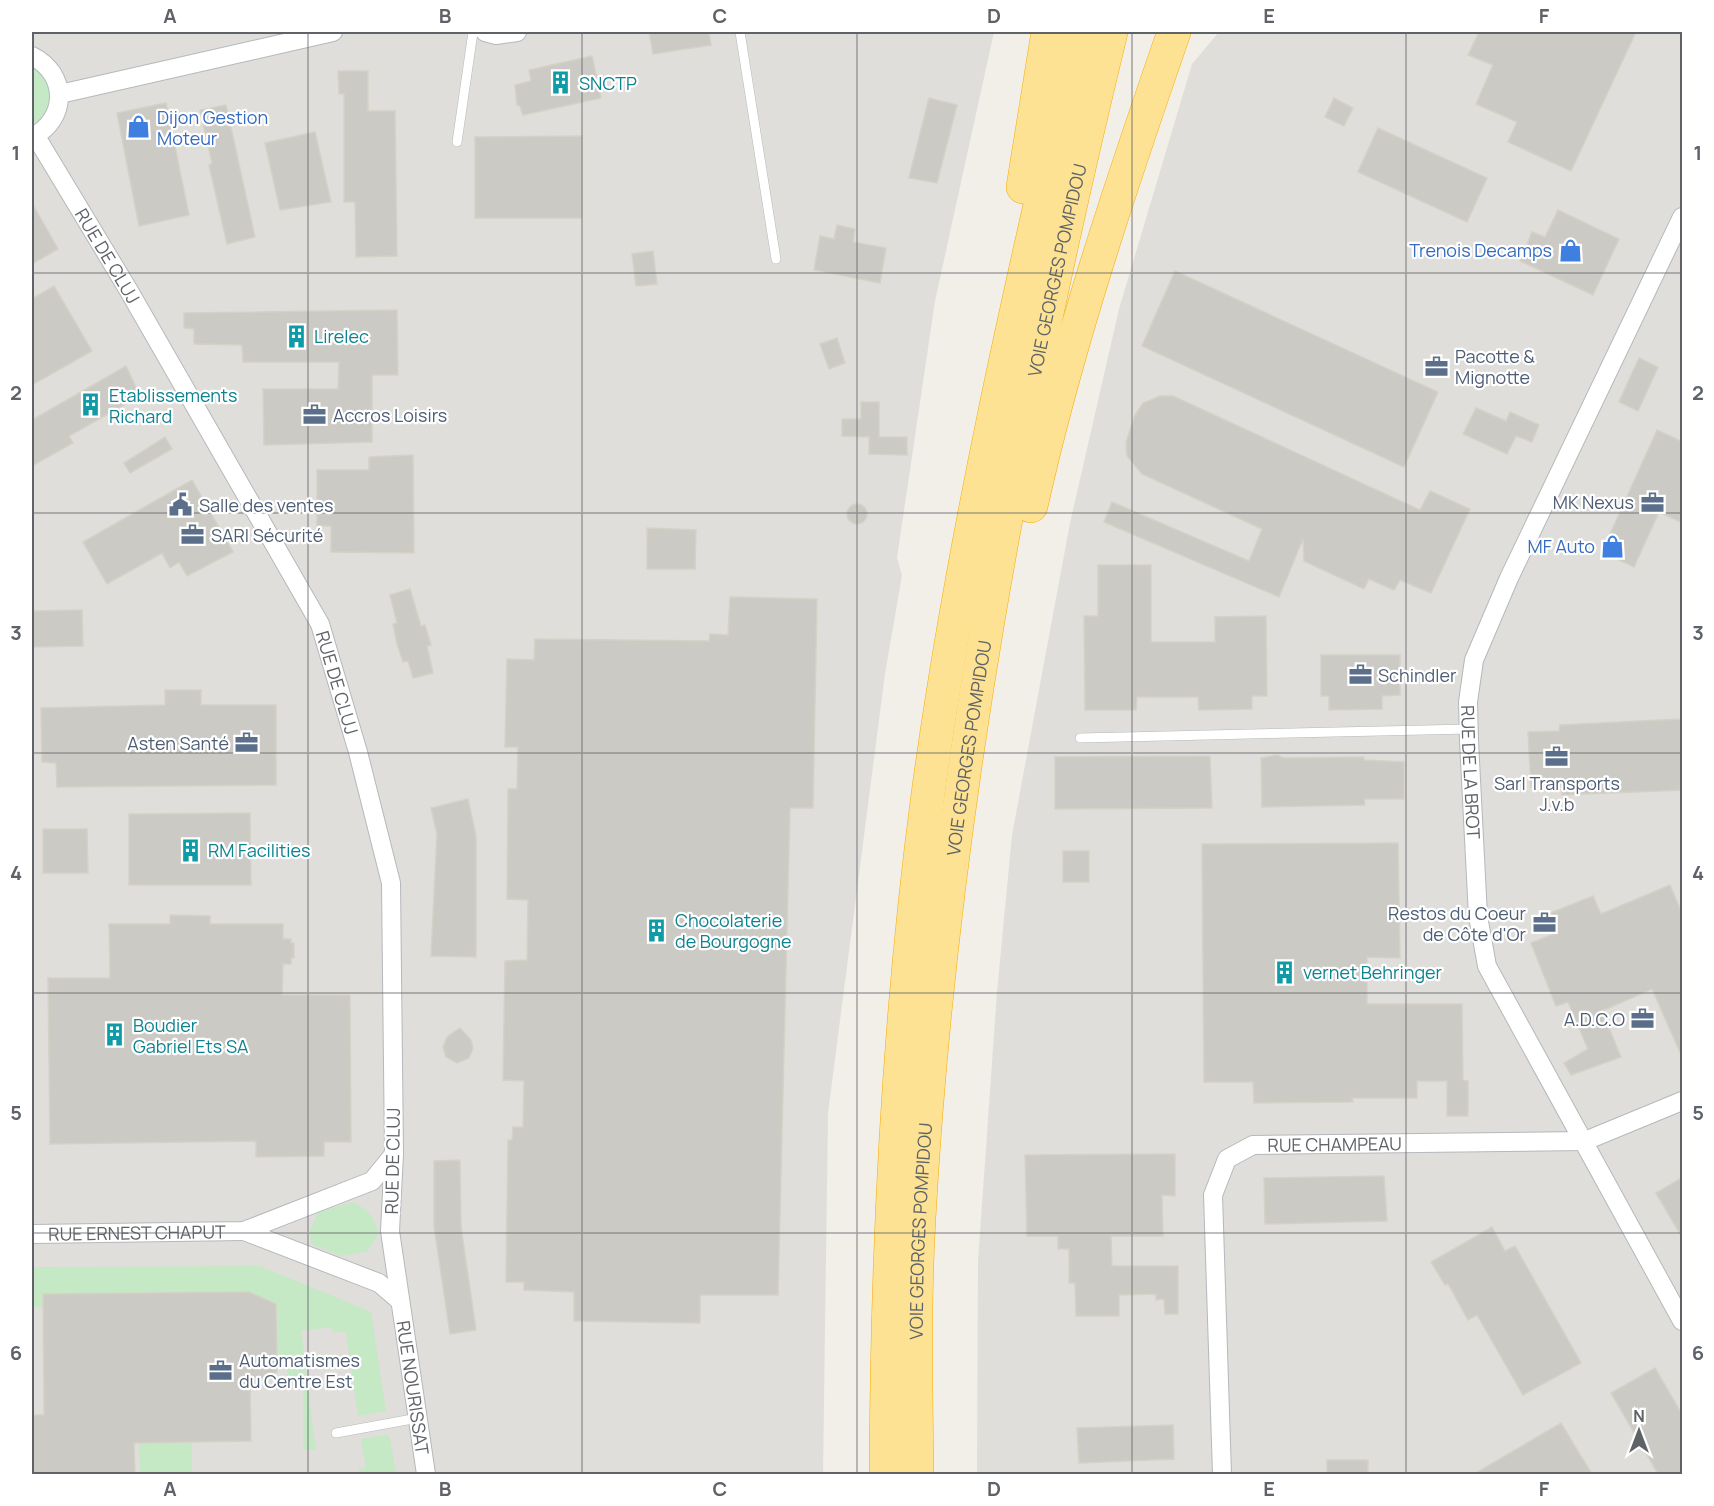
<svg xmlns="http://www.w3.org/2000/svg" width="1714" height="1506" font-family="Manrope,sans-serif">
<rect width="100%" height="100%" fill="#f1efe8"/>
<!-- industrial -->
<g fill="#e0deda">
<polygon points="32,32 994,32 935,301 897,558 902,575 885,674 828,1113 823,1474 32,1474"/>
<polygon points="1219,32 1682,32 1682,1474 977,1474 978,1261 997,992 1012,835 1070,523 1119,309 1192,64"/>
</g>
<!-- green -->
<g fill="#c5e8c5">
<path d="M32,67c25,14 23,44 0,58z"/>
<path d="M353,1202c16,9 21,14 25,32l-10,17 -27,5 -30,-12 -1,-13 8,-19z"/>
<polygon points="260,1266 371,1312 386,1411 358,1416 346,1332 333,1332 331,1327 301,1331 305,1361 277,1361 276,1304 249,1292 43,1294 43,1307 32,1307 32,1267"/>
<polygon points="287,1368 305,1368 316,1450 303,1450 303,1383 287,1381"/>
<polygon points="385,1435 390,1437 396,1474 359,1474 359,1469 366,1468 361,1439"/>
<polygon points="192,1442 192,1474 140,1474 139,1443"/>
</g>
<!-- building -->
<g fill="#cccac5" stroke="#d6d1c6" stroke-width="1.5">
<polygon points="649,32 709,32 711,45 653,54"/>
<polygon points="1479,32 1636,32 1571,171 1508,142 1517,122 1476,104 1493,65 1468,55"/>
<polygon points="592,56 601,98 523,115 520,106 517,105 515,85 531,81 529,70"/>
<polygon points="338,71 368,71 368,111 395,111 397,256 356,257 355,202 344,202 344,94 339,94"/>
<polygon points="929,98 957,105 937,183 909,178"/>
<polygon points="1334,98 1353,108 1344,126 1325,117"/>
<polygon points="166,103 189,215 139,226 117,113"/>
<polygon points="226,105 255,237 227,244 209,165 212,163 200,110"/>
<polygon points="1378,128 1487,178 1467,222 1358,172"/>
<polygon points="315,132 331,202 280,210 265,143"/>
<polygon points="582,136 582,218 475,218 475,137"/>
<polygon points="32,203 58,249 32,264"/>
<polygon points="1558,210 1619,239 1593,295 1520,261 1532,232 1545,237"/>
<polygon points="837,225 855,229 853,242 886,248 880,283 814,270 820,236 834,239"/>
<polygon points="653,251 657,284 636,286 632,254"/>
<polygon points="1175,271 1438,392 1404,467 1142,346"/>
<polygon points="54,286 92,351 32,385 32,299"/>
<polygon points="397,310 398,375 372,375 372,442 264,445 263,389 338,389 339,362 243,362 242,345 194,344 194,329 184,328 184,313"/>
<polygon points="837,338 845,363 829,369 820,344"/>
<polygon points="1639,358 1658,367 1638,411 1619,402"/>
<polygon points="126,366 140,396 69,436 73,443 32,466 32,420"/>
<polygon points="1160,396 1173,396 1420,510 1430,491 1470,509 1431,593 1400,580 1394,590 1369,579 1364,589 1304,561 1303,539 1279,597 1104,522 1112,502 1249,561 1262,529 1142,474 1127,456 1126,442 1135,415 1143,403"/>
<polygon points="861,402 879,402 879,437 907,437 907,455 869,454 869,437 842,436 842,419 861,419"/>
<polygon points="1476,408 1506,421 1510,412 1539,425 1532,442 1516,436 1507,454 1463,434"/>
<polygon points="1657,430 1683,442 1683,523 1659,512 1634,567 1602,552"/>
<polygon points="165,437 172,449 130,473 124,463"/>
<polygon points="413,455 414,553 331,552 331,526 317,526 317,470 369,470 369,457"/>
<polygon points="192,480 233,552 187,576 179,562 170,568 162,553 107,584 83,542"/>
<circle cx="857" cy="514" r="10"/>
<polygon points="647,528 696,530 695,569 647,569"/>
<polygon points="1098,565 1151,565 1151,642 1215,642 1215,617 1266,616 1267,696 1252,696 1252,709 1199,710 1198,697 1137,697 1136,710 1085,710 1084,616 1098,616"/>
<polygon points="410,589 421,626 425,625 431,645 427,646 433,673 413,678 408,661 403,662 397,644 393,624 397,623 390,595"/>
<polygon points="730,597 817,599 813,808 790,808 778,1295 700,1295 700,1323 574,1321 574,1292 524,1290 524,1282 506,1282 508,1140 512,1140 513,1127 523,1127 524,1081 503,1080 505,961 527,960 528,900 507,899 508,789 517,789 518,747 505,747 507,659 534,660 535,639 709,641 710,634 728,635"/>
<polygon points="82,610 83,646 32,647 32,611"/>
<polygon points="1321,655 1400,655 1400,695 1382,696 1382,709 1329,710 1329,696 1321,696"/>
<polygon points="165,690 201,690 201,705 276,705 276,785 57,787 56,763 42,762 41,708 165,705"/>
<polygon points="1681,719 1683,790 1562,795 1562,786 1531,787 1528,732 1559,731 1560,725"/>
<polygon points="1277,755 1284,758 1364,757 1364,760 1404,762 1404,799 1364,799 1365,805 1262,807 1261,758"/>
<polygon points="1210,756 1212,808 1055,809 1055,757"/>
<polygon points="468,799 476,836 476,957 431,956 437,834 431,808"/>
<polygon points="250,813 251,885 129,885 129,814"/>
<polygon points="43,829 87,829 88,873 43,873"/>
<polygon points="1398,843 1400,958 1367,957 1367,1004 1462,1004 1463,1080 1468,1081 1468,1116 1447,1116 1447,1081 1417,1081 1417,1098 1352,1098 1353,1102 1254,1103 1253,1082 1204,1082 1202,844"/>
<rect x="1063" y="851" width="26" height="31"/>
<polygon points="1670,885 1683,916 1683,1059 1652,989 1602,1011 1621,1057 1571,1075 1564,1063 1588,1049 1568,1002 1556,1006 1531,943 1556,933 1548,914 1593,896 1601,914"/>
<polygon points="170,915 210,916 210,924 283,924 283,939 291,939 291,943 294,943 294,958 291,958 291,964 283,964 282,995 350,995 351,1142 324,1142 324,1156 256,1157 256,1141 50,1144 48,978 110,978 109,924 170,924"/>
<polygon points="460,1028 471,1040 473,1048 469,1058 457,1063 446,1057 443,1047 447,1037"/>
<polygon points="1175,1154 1175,1196 1162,1195 1163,1236 1111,1236 1112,1266 1178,1266 1178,1314 1165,1314 1164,1299 1156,1300 1156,1294 1119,1295 1119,1316 1076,1316 1075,1283 1069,1283 1069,1249 1058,1249 1058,1236 1027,1236 1025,1155"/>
<polygon points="460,1160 461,1227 476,1330 450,1334 434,1226 434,1161"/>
<polygon points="1384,1176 1387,1221 1265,1224 1264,1178"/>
<polygon points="1683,1177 1683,1239 1656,1193"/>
<polygon points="1492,1227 1505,1251 1515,1246 1581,1363 1523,1395 1477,1315 1468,1320 1448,1284 1445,1285 1431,1262"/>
<polygon points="249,1292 276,1304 277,1361 277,1372 250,1385 251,1441 134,1443 135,1474 32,1474 32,1415 44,1415 43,1294"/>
<polygon points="1655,1368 1683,1416 1683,1474 1658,1474 1611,1393"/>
<polygon points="1561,1423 1592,1474 1474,1474"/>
<polygon points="1173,1425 1174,1459 1079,1463 1077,1428"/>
<rect x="1327" y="1460" width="41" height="14"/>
</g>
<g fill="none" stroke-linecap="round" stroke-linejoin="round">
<defs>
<g id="lane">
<polyline points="740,32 776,259"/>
<polyline points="457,142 473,32"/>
<polyline points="1080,738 1469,729"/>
<polyline points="336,1433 418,1418"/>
</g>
<g id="street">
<polyline points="485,32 496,35 517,32"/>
<path d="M32,56c36,18 36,63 0,81"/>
<polyline points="60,94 333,32"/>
<path id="s1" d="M35,135l94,156 191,333 38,128 33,131 3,271 -4,77 36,243"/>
<path id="s2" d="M1682,217l-173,361 -35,82 -6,42 1,39 9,175 9,50 195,355"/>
<polyline points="244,1231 379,1283 400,1301"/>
<path id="s3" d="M32,1234l212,-3 128,-50 22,-27"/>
<path id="s4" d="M1222,1474l-9,-279 14,-36 26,-14 332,-4 97,-40"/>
</g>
<g id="highway">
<polyline points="1023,187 1048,32"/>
<path d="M1031,506c36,-161 89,-318 143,-474"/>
<path d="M886,1474c1,-227 12,-455 42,-680 35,-257 93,-510 152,-762"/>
<path id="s5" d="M917,1474c-1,-85 -3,-171 2,-256 22,-400 98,-798 192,-1186"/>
</g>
</defs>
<!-- lane casing -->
<use href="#lane" stroke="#b5b8bc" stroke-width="10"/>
<!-- street casing -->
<use href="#street" stroke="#b5b8bc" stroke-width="20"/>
<!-- highway casing -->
<use href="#highway" stroke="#f9ab00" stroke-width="34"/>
<!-- lane -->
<use href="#lane" stroke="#fff" stroke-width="9"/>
<!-- street -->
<use href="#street" stroke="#fff" stroke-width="18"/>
<!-- highway -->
<use href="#highway" stroke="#fde293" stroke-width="33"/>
</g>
<!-- grid -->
<path fill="none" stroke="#5f6368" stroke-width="1.5" stroke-opacity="0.55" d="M308,32v1442M582,32v1442M857,32v1442M1132,32v1442M1406,32v1442M32,273h1650M32,513h1650M32,753h1650M32,993h1650M32,1233h1650"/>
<!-- icons -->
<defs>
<symbol id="building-bare" viewBox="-9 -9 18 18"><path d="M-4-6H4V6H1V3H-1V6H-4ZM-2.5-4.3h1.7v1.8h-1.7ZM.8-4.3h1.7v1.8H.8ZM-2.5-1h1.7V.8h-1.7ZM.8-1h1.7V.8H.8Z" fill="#0f9aa8" stroke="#fff" stroke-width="2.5" paint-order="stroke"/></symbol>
<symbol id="shop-bare" viewBox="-9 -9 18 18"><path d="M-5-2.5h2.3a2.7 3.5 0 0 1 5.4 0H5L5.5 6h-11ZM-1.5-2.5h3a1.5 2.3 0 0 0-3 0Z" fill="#3f7fe0" stroke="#fff" stroke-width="2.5" paint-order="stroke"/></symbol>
<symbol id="office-bare" viewBox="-9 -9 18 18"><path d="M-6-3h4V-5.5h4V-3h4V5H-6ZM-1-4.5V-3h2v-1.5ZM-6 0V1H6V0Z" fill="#5c6f8a" stroke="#fff" stroke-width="2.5" paint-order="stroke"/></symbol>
<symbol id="civic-bare" viewBox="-9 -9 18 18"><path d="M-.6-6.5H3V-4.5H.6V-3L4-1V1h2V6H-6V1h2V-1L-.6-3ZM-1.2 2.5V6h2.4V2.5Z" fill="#5c6f8a" stroke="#fff" stroke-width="2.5" paint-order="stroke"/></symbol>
</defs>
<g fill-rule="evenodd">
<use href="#building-bare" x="544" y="66" width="33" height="33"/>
<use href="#shop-bare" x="122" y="110" width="33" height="33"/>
<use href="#shop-bare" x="1554" y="234" width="33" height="33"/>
<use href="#building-bare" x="280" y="320" width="33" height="33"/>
<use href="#office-bare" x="1420" y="350" width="33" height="33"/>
<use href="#building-bare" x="74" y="388" width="33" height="33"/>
<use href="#office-bare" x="298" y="398" width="33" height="33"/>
<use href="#office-bare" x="1636" y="486" width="33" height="33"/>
<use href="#civic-bare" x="164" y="488" width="33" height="33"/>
<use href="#office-bare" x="176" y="518" width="33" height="33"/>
<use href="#shop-bare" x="1596" y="530" width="33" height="33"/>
<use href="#office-bare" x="1344" y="658" width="33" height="33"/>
<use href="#office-bare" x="230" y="726" width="33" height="33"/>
<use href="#office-bare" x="1540" y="740" width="33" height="33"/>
<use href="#building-bare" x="174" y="834" width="33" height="33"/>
<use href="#office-bare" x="1528" y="906" width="33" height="33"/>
<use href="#building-bare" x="640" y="914" width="33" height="33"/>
<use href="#building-bare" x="1268" y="956" width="33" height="33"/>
<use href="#office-bare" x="1626" y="1002" width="33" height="33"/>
<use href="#building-bare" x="98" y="1018" width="33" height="33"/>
<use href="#office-bare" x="204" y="1354" width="33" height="33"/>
</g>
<g text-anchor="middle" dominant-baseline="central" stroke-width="4.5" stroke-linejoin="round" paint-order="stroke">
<!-- culture labels -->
<g font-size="18" fill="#0d838f" stroke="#fff" text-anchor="start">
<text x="579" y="83">SNCTP</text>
<text x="314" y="336">Lirelec</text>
<text x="109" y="395">Etablissements<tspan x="109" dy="21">Richard</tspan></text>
<text x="208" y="850">RM Facilities</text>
<text x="675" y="920">Chocolaterie<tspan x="675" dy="21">de Bourgogne</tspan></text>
<text x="1303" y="972">vernet Behringer</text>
<text x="133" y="1025">Boudier<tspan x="133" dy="21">Gabriel Ets SA</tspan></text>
</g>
<!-- shop labels -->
<g font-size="18" fill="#366cbe" stroke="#fff" text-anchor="end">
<text x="157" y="117" text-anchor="start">Dijon Gestion<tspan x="157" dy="21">Moteur</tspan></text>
<text x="1552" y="250">Trenois Decamps</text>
<text x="1595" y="546">MF Auto</text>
</g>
<!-- street labels -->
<g font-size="18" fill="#5f6368" stroke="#fff">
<text stroke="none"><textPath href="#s1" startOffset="141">RUE DE CLUJ</textPath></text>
<text stroke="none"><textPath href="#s5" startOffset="1215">VOIE GEORGES POMPIDOU</textPath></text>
<text stroke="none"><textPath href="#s1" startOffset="627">RUE DE CLUJ</textPath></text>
<text stroke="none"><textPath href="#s5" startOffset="729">VOIE GEORGES POMPIDOU</textPath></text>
<text stroke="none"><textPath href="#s2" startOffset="602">RUE DE LA BROT</textPath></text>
<text stroke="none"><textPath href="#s4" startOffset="429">RUE CHAMPEAU</textPath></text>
<text transform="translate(392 1161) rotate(-89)">RUE DE CLUJ</text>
<text stroke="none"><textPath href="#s5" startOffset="243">VOIE GEORGES POMPIDOU</textPath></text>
<text stroke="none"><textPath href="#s3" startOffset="105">RUE ERNEST CHAPUT</textPath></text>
<text stroke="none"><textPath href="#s1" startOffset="1341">RUE NOURISSAT</textPath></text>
</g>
<!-- service labels -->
<g font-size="18" fill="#4e5e75" stroke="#fff" text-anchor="start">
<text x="1455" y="356">Pacotte &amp;<tspan x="1455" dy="21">Mignotte</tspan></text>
<text x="333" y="415">Accros Loisirs</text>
<text x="1634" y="502" text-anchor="end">MK Nexus</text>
<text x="199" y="505">Salle des ventes</text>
<text x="211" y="535">SARI Sécurité</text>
<text x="1378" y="675">Schindler</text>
<text x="229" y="743" text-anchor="end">Asten Santé</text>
<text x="1557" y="783" text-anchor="middle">Sarl Transports<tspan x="1557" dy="21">J.v.b</tspan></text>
<text x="1526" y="913" text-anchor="end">Restos du Coeur<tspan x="1526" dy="21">de Côte d'Or</tspan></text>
<text x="1625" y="1019" text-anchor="end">A.D.C.O</text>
<text x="239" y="1360">Automatismes<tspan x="239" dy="21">du Centre Est</tspan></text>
</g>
</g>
<!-- border -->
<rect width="1714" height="1506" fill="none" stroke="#ffffff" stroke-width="66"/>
<!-- north arrow -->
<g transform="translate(1639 1431)" stroke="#ffffff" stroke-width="4.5" paint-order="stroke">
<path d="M0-4.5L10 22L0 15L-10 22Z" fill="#5f6368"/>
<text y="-9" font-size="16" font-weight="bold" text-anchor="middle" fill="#5f6368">N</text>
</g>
<rect x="33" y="33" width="1648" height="1440" fill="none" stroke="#5f6368" stroke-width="2"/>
<g font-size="20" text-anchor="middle" font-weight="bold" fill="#5f6368">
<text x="170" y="23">A</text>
<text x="445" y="23">B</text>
<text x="720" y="23">C</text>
<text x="994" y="23">D</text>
<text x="1269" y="23">E</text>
<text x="1544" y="23">F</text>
<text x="16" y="160">1</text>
<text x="1698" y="160">1</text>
<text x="16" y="400">2</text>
<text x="1698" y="400">2</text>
<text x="16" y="640">3</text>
<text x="1698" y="640">3</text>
<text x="16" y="880">4</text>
<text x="1698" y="880">4</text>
<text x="16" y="1120">5</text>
<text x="1698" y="1120">5</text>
<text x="16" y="1360">6</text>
<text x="1698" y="1360">6</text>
<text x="170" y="1496">A</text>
<text x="445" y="1496">B</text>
<text x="720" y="1496">C</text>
<text x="994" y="1496">D</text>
<text x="1269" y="1496">E</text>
<text x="1544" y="1496">F</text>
</g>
</svg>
